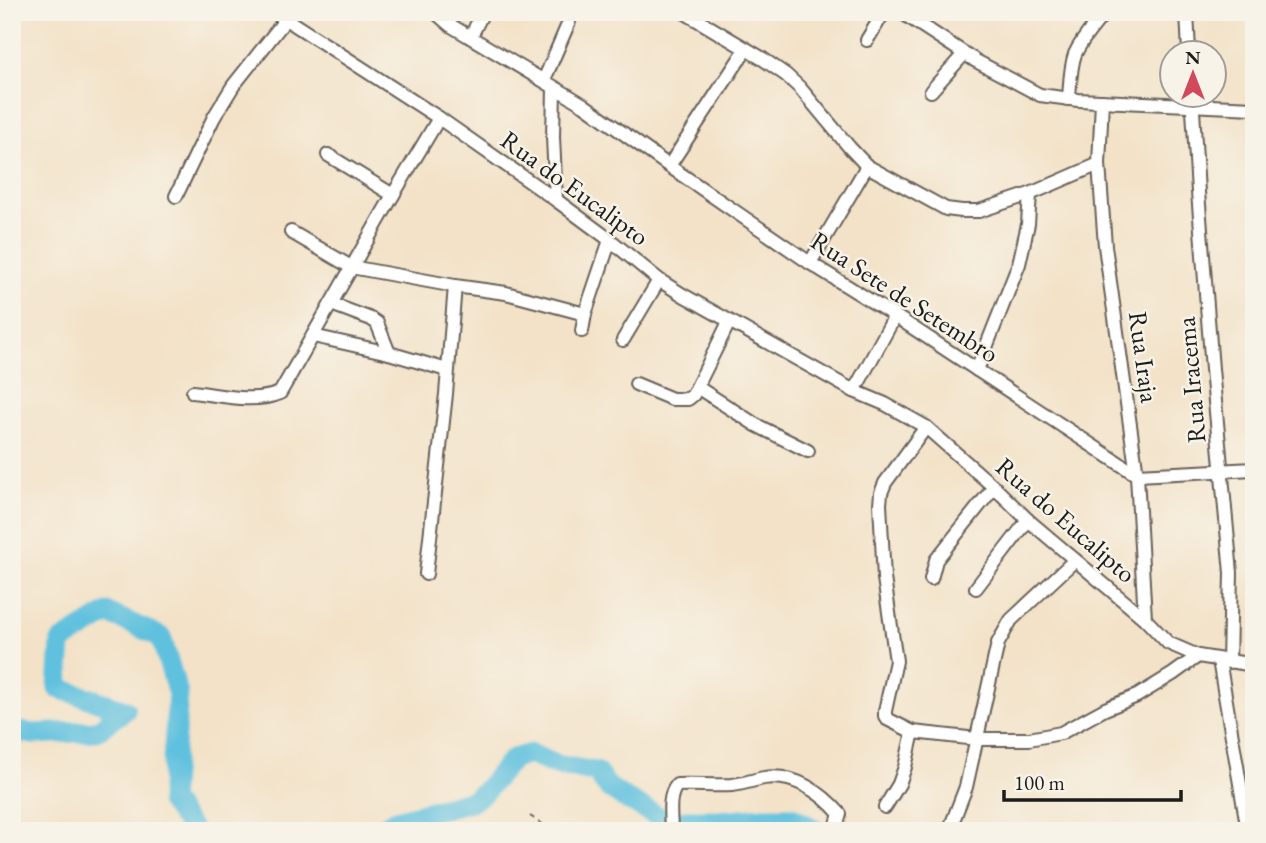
<svg xmlns="http://www.w3.org/2000/svg" width="1266" height="843" font-family="'EB Garamond',serif">
<rect width="100%" height="100%" fill="#f7f3e8"/>
<filter id="ink" filterUnits="userSpaceOnUse"><feTurbulence type="fractalNoise" baseFrequency=".0143" numOctaves="2"/><feDisplacementMap in="SourceGraphic" scale="14" xChannelSelector="R" yChannelSelector="G"/><feConvolveMatrix kernelMatrix="1 2 1 2 8 2 1 2 1" color-interpolation-filters="sRGB"/></filter>
<filter id="wash" filterUnits="userSpaceOnUse"><feTurbulence type="fractalNoise" baseFrequency=".00686" numOctaves="4" result="noise"/><feDisplacementMap in="SourceGraphic" scale="28" xChannelSelector="R" yChannelSelector="G"/><feGaussianBlur stdDeviation="1.57" result="paint"/><feColorMatrix in="noise" values="0 0 0 0 0 0 0 0 0 0 0 0 0 0 0 0 0 1.4 0 .05"/><feComposite in="paint" operator="in"/></filter>
<g filter="url(#wash)">
<rect width="100%" height="100%" fill="#f3e2c8"/>
<g fill="none" stroke-linecap="round" stroke-linejoin="round">
<!-- river -->
<g stroke="#60c1de" stroke-width="21">
<polyline points="12,731 34,734 96,731 125,710 58,688 61,642 108,613 161,637 178,694 170,801 193,831"/>
<polyline points="685,820 732,820 764,817 792,817 818,831"/>
<polyline points="376,831 396,820 474,800 485,791 507,765 513,759 530,754 556,765 596,772 608,787 624,798 659,817"/>
</g>
</g>
</g>
<g filter="url(#ink)">
<g fill="none" stroke-linecap="round" stroke-linejoin="round">
<defs>
<g id="minor">
<polyline points="275,12 439,118 556,200 610,240 659,280 683,295 854,391 885,404 926,427 994,487 1028,520 1145,619 1168,643 1198,656 1254,665"/>
<polyline points="435,12 450,25 584,105 669,166 810,263 895,316 1137,475 1254,469"/>
<polyline points="684,12 763,59 786,75 800,88 850,148 867,166 946,209 962,211 979,211 1030,194 1099,164"/>
<polyline points="901,12 976,61 1040,95 1078,100 1254,108"/>
<polyline points="1187,12 1189,52"/>
<polyline points="471,36 483,12"/>
<polyline points="867,40 884,12"/>
<polyline points="544,80 569,22"/>
<polyline points="554,88 553,137 556,200"/>
<polyline points="931,91 964,54"/>
<polyline points="1192,94 1198,192 1212,369 1231,573 1229,662"/>
<path d="M1069,99c1,-14 1,-31 6,-45 7,-16 20,-29 30,-42"/>
<polyline points="1102,101 1099,164 1105,246 1137,475 1145,619"/>
<polyline points="328,155 393,195"/>
<polyline points="669,166 746,49"/>
<polyline points="176,196 214,117 233,86 286,19"/>
<polyline points="291,232 351,267 455,286 506,293 585,314"/>
<polyline points="810,263 867,166"/>
<polyline points="331,304 371,319 377,323 389,353 447,370"/>
<polyline points="582,331 585,314 610,240"/>
<polyline points="313,336 389,353"/>
<polyline points="623,340 659,280"/>
<polyline points="977,370 1019,264 1028,224 1030,194"/>
<polyline points="636,384 672,399 688,399 693,395 729,322"/>
<polyline points="697,387 756,425 808,451"/>
<polyline points="854,391 895,316"/>
<path d="M193,392c28,3 60,12 87,1l113,-198 46,-77"/>
<polyline points="926,427 885,483 881,493 880,504 884,578 896,661 885,711 885,716 887,719 913,732 977,739 1029,739 1061,733 1105,709 1137,696 1173,674 1198,656"/>
<polyline points="426,574 446,394 455,286"/>
<polyline points="931,579 936,560 994,487"/>
<polyline points="976,588 1028,520"/>
<polyline points="1219,660 1248,831"/>
<polyline points="885,807 899,784 905,767 913,732"/>
<path d="M671,831c0,-14 -4,-35 6,-46 18,-1 37,1 55,0 11,-1 21,-5 32,-7 30,-5 58,15 76,36l-5,17"/>
<polyline points="949,831 966,787 998,643 1011,620 1075,560"/>
</g>
</defs>
<!-- minor casing -->
<use href="#minor" stroke="#676158" stroke-width="16"/>
<!-- path -->
<polyline stroke="#676158" stroke-width="2" stroke-dasharray="5 5" stroke-linecap="butt" points="530,816 553,831"/>
<!-- minor -->
<use href="#minor" stroke="#fff" stroke-width="12"/>
</g>
</g>
<g text-anchor="middle" dominant-baseline="central" stroke-width="5" stroke-linejoin="round" paint-order="stroke">
<!-- street labels -->
<g font-size="26" fill="#1c1c1c" stroke="#f7f3e8">
<text transform="translate(575 188) rotate(36)">Rua do Eucalipto</text>
<text transform="translate(905 297) rotate(33)">Rua Sete de Setembro</text>
<text transform="translate(1144 357) rotate(82)">Rua Iraja</text>
<text transform="translate(1191 380) rotate(-95)">Rua Iracema</text>
<text transform="translate(1066 520) rotate(41)">Rua do Eucalipto</text>
</g>
</g>
<!-- margin -->
<rect width="1266" height="843" fill="none" stroke="#f7f3e8" stroke-width="42"/>
<!-- north arrow -->
<g transform="translate(1193 74)"><circle r="33" fill="#f7f3e8" stroke="#9f9d96" stroke-width="2"/>
<path d="M0-5L12 26L0 18L-12 26Z" fill="#d1495b"/>
<text y="-10" font-size="19" font-weight="bold" text-anchor="middle" fill="#1c1c1c">N</text>
</g>
<!-- scale -->
<path d="M1004 790v10h177v-10" fill="none" stroke="#1c1c1c" stroke-width="3.5"/>
<text x="1014" y="790" font-size="21" fill="#1c1c1c" stroke="#f7f3e8" stroke-width="5" paint-order="stroke">100 m</text>
</svg>
